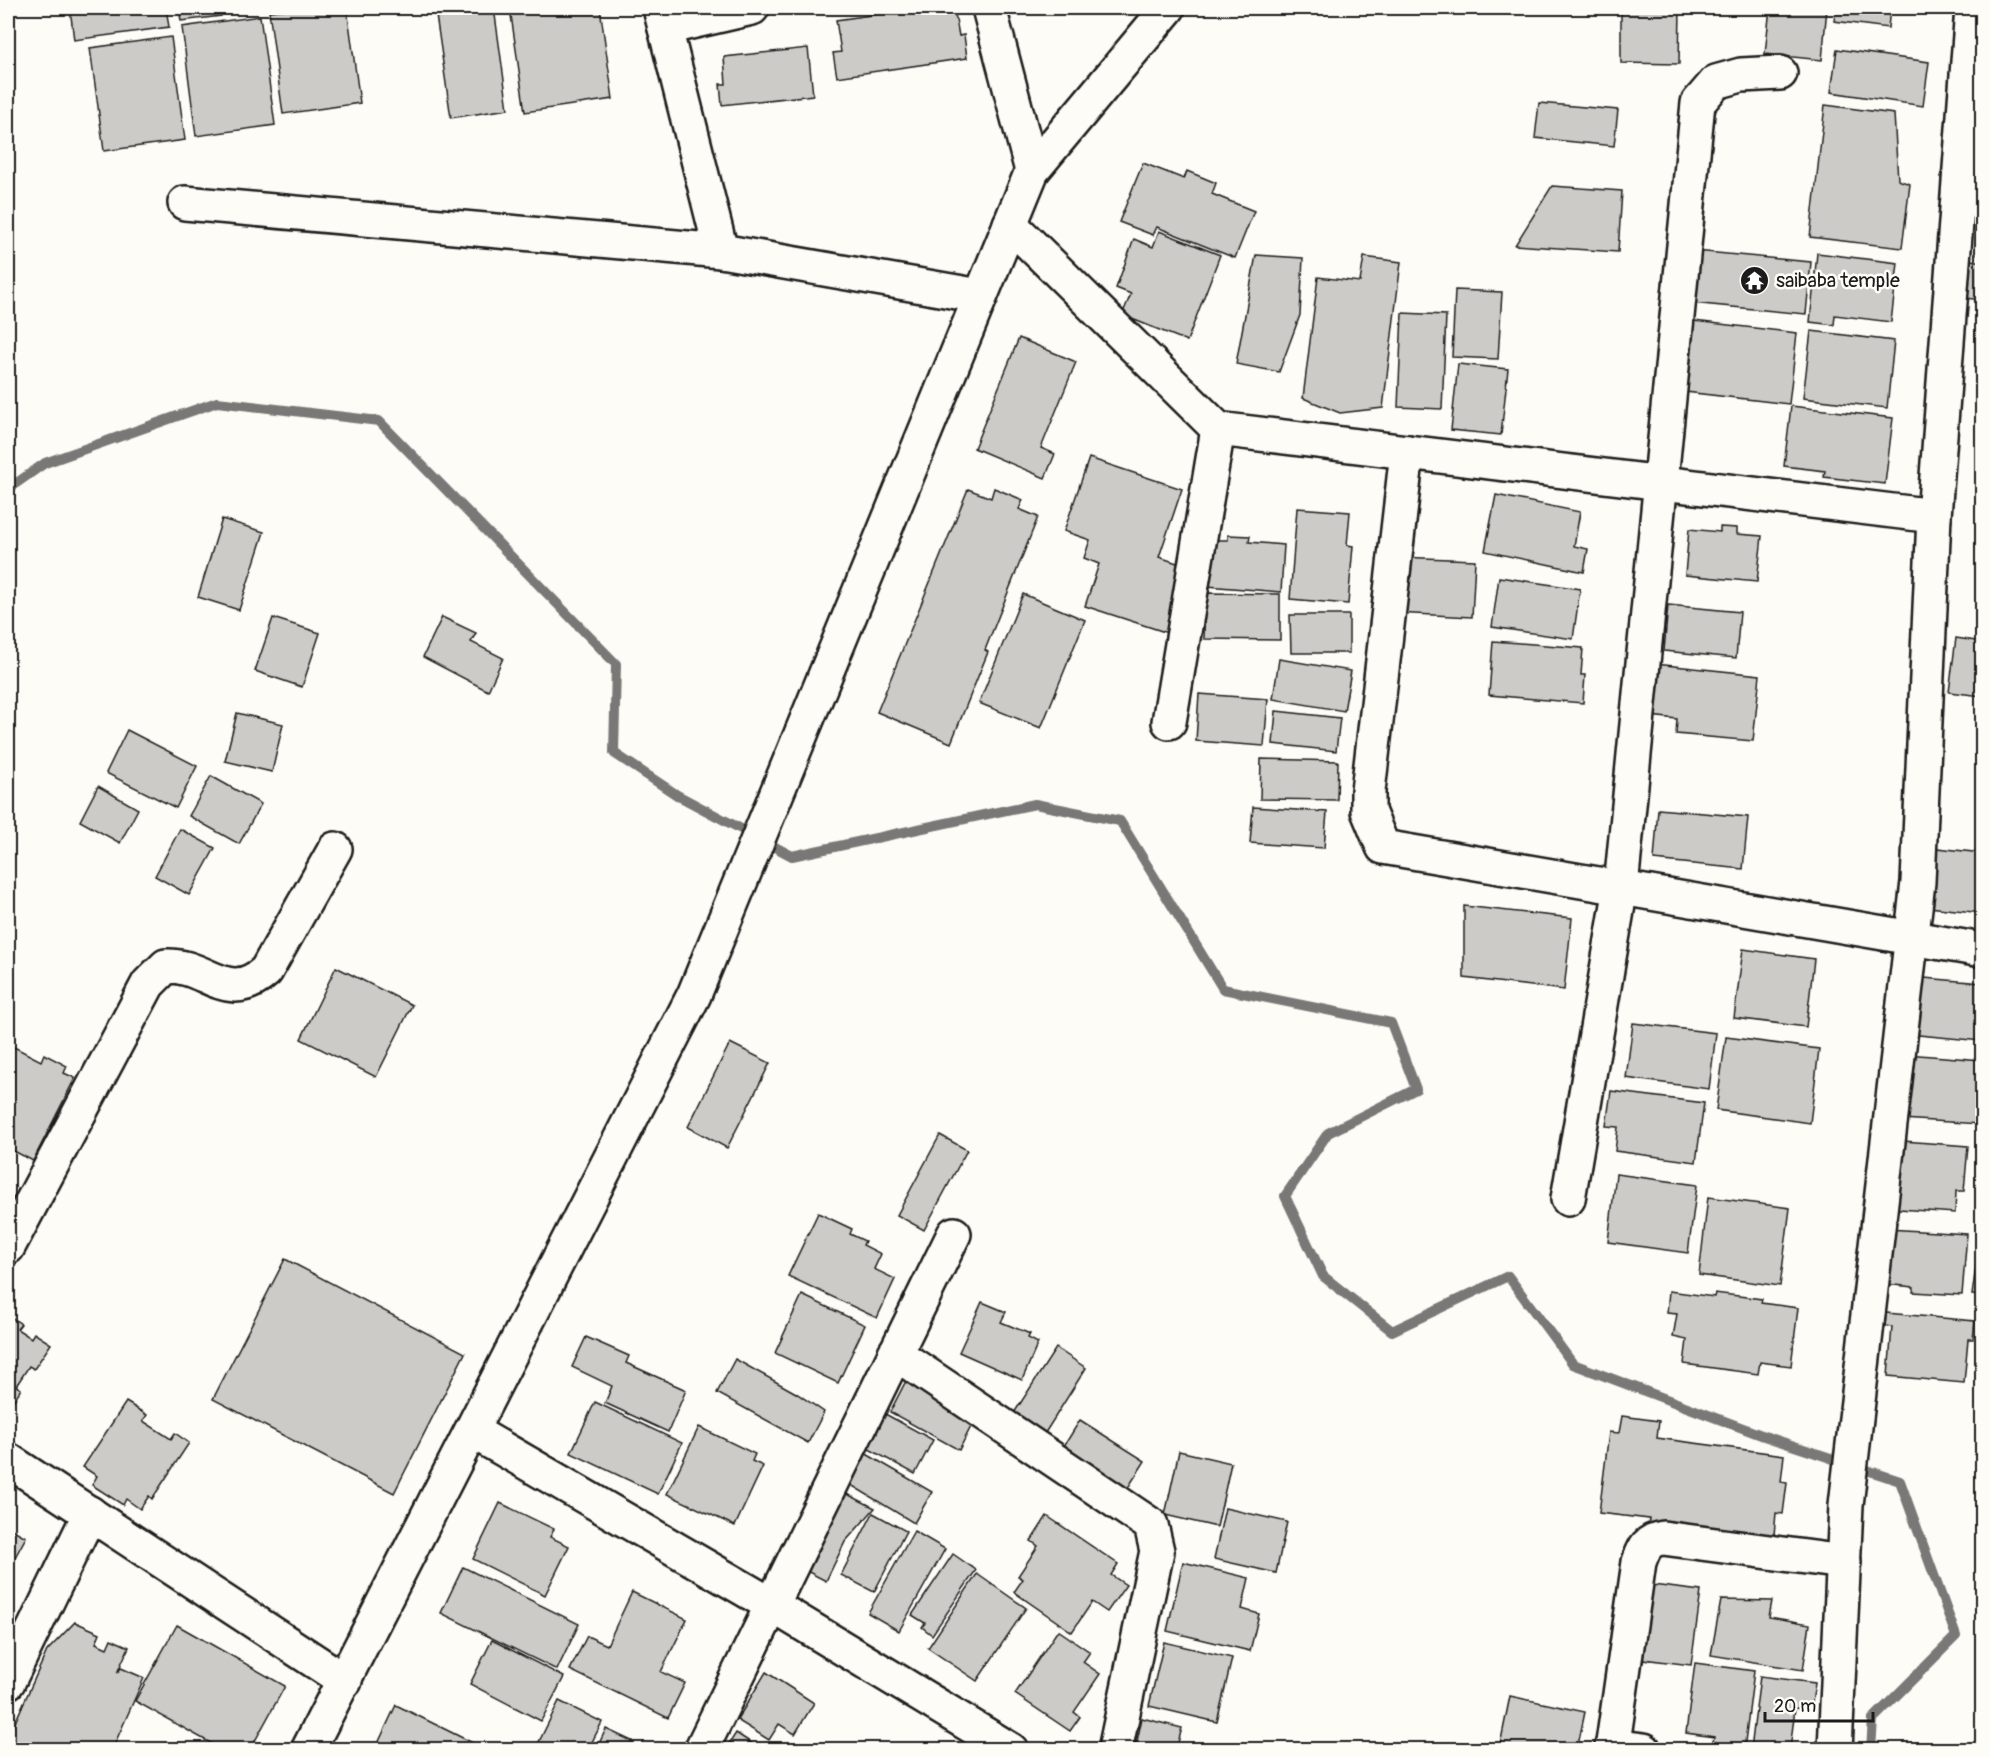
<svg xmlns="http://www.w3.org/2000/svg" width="1990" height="1757" font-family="Pangolin,sans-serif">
<rect width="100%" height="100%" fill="#fdfcf7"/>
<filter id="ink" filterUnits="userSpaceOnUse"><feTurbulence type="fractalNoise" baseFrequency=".0167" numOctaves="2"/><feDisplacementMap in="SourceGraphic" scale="12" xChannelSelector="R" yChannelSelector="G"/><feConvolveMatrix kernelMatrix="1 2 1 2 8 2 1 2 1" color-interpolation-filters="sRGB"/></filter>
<g filter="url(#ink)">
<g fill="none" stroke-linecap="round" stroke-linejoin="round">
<!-- stream -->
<polyline stroke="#797876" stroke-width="10" points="8,489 45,463 217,402 379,421 616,664 614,753 677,795 792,856 1035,804 1120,821 1223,989 1391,1023 1416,1089 1328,1133 1285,1196 1323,1276 1392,1331 1508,1276 1573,1364 1764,1436 1900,1481 1956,1636 1873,1719 1871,1750"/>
</g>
<!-- building -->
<g fill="#cccbc8" stroke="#1c1c1c" stroke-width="1.5">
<polygon points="70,8 166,8 169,27 74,40"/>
<polygon points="179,8 219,8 221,16 181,21"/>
<polygon points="298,8 347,8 360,103 283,114 269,11"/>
<polygon points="435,8 494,8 508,109 451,118"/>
<polygon points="510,8 600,8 613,99 525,112"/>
<polygon points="921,8 954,8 959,36 964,35 967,58 837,77 833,53 841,52 836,20"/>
<polygon points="1621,8 1680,8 1679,64 1621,63"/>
<polygon points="1770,8 1827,8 1822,60 1765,54"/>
<polygon points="1836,8 1890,8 1888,28 1834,21"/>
<polygon points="260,16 275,125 196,136 182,27"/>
<polygon points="171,37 185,140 104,151 90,48"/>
<polygon points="808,48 813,95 722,105 720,84 726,84 724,57"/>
<polygon points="1837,49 1929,62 1923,106 1831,92"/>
<polygon points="1539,103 1618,110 1614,146 1535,138"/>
<polygon points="1825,105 1894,114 1898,180 1910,184 1902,248 1810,237"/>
<polygon points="1143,163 1184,179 1187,171 1216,183 1212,194 1254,211 1235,258 1157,227 1153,235 1119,222"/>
<polygon points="1552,186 1622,191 1618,252 1515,245"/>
<polygon points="1982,205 1982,255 1977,254"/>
<polygon points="1159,231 1220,255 1187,341 1122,315 1131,294 1116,288 1134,239 1153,247"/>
<polygon points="1685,250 1811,262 1806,314 1681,302"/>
<polygon points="1817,253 1898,263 1891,322 1835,315 1834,325 1810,322"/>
<polygon points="1256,255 1303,258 1300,315 1279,372 1236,364"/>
<polygon points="1364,257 1401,262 1383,408 1340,413 1303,398 1318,277 1360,282"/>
<polygon points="1971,260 1982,262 1982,300 1966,298"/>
<polygon points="1455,290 1502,292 1498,359 1452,357"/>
<polygon points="1402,313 1446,315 1442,409 1398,407"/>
<polygon points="1685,320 1797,333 1789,404 1677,391"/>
<polygon points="1811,331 1894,341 1887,408 1803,398"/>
<polygon points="1019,338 1076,362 1041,448 1055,454 1045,478 974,448"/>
<polygon points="1458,364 1508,369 1501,435 1451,430"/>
<polygon points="1791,406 1893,418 1885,484 1824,477 1825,471 1784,466"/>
<polygon points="1089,458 1182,489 1159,557 1183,565 1174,592 1181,594 1168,633 1085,606 1099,564 1084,558 1090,540 1064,531"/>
<polygon points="994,488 1023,500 1019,509 1038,517 985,650 988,652 951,743 877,712 968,489 991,498"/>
<polygon points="1496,495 1580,512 1574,546 1588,549 1584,572 1485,551"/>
<polygon points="1981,506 1982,506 1982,537 1979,537"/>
<polygon points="1297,508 1350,512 1347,545 1353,546 1348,604 1290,599"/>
<polygon points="222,519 264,532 239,610 198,597"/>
<polygon points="1720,527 1737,528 1737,534 1762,536 1757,582 1685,575 1689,529 1720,532"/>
<polygon points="1228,535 1250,536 1249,542 1284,545 1281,592 1207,586 1211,540 1228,540"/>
<polygon points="1397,557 1475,560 1472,617 1395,613"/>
<polygon points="1499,577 1580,589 1573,639 1492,627"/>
<polygon points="1205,593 1280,594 1280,640 1204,639"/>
<polygon points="1023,594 1085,620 1041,728 979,703"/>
<polygon points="1668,605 1740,612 1736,658 1664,651"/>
<polygon points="1290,615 1349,615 1349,653 1291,653"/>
<polygon points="442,617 476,633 471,642 503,658 488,691 423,657"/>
<polygon points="273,618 320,633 302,687 255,671"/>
<polygon points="1956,638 1982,642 1982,696 1949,692"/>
<polygon points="1493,641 1583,648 1581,675 1585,675 1583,703 1489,695"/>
<polygon points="1279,659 1351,671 1344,711 1273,699"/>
<polygon points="1655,664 1760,675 1753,741 1676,734 1677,719 1650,716"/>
<polygon points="1199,694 1268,699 1264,746 1196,741"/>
<polygon points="1276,711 1340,718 1336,751 1273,744"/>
<polygon points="237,713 283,724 272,772 225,761"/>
<polygon points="127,730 197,766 176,808 106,773"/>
<polygon points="1261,759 1338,761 1337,800 1260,799"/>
<polygon points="211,776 261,804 239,844 189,816"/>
<polygon points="98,786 138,809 120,843 80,821"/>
<polygon points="1253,807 1327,812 1324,848 1250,843"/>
<polygon points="1658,809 1748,817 1743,869 1654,860"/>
<polygon points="180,829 215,848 189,895 155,876"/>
<polygon points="1928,847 1982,853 1982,913 1929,907"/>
<polygon points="1464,906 1572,918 1564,990 1464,978"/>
<polygon points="1743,949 1814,959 1806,1027 1734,1018"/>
<polygon points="336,967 412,1005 376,1077 301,1039"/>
<polygon points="1912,977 1982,983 1982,1041 1908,1034"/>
<polygon points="1633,1023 1716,1033 1709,1089 1626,1078"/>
<polygon points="8,1035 12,1037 8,1044 41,1061 44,1054 67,1066 64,1073 75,1078 33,1161 8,1148"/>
<polygon points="1726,1037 1819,1049 1810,1123 1716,1110"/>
<polygon points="730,1043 770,1063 727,1148 688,1127"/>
<polygon points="1906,1054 1982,1060 1980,1124 1902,1119"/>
<polygon points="1611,1091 1704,1103 1696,1162 1615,1151 1618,1127 1606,1126"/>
<polygon points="940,1135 967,1150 924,1230 897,1215"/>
<polygon points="1890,1140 1968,1146 1964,1191 1956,1191 1955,1213 1885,1208"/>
<polygon points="1616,1174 1697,1185 1688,1253 1608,1242"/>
<polygon points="1708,1197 1790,1208 1780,1286 1699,1275"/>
<polygon points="818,1213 852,1229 850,1234 865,1241 863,1245 881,1254 874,1269 895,1279 877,1318 788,1276"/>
<polygon points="1982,1224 1982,1296 1972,1295"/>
<polygon points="1888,1229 1967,1234 1962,1295 1913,1292 1914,1287 1884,1284"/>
<polygon points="285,1259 465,1353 394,1493 213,1399"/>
<polygon points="1669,1291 1714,1297 1715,1293 1762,1299 1761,1303 1798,1308 1791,1366 1760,1362 1758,1374 1684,1364 1687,1340 1673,1337 1677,1314 1667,1313"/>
<polygon points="802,1295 865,1325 838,1383 775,1353"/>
<polygon points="982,1302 1006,1312 1001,1322 1030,1334 1028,1338 1038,1343 1022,1380 959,1352"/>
<polygon points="1886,1313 1975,1321 1973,1339 1968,1339 1964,1383 1888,1376 1892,1327 1885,1326"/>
<polygon points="8,1315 21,1324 17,1329 31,1338 34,1333 51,1344 34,1369 29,1366 16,1386 21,1389 8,1409"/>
<polygon points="586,1337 629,1356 626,1363 686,1390 668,1432 605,1403 612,1386 572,1367"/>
<polygon points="1056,1348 1086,1368 1045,1433 1014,1413"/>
<polygon points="735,1359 796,1393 824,1412 808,1443 717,1393"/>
<polygon points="909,1375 978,1413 959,1450 890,1412"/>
<polygon points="126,1402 147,1415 143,1421 171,1439 175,1433 189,1443 152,1499 149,1496 140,1509 126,1499 123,1505 92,1485 97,1476 83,1467"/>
<polygon points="595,1402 682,1443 658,1494 571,1453"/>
<polygon points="876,1409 933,1440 915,1474 858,1443"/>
<polygon points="1622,1416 1659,1421 1657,1438 1784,1455 1781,1482 1787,1483 1783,1514 1776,1513 1774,1535 1678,1523 1678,1530 1648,1526 1649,1519 1599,1513 1609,1432 1619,1433"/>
<polygon points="1080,1420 1145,1461 1124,1494 1059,1454"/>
<polygon points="699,1427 755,1454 752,1461 763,1466 735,1526 667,1494"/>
<polygon points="1179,1451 1231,1463 1217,1527 1165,1515"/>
<polygon points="863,1452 932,1492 914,1523 846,1482"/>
<polygon points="835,1488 875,1508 845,1542 826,1581 795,1565"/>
<polygon points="500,1503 554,1529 550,1537 569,1546 545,1595 473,1559"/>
<polygon points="1225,1508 1287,1522 1276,1573 1214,1559"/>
<polygon points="873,1513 906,1531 874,1592 841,1575"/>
<polygon points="1047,1516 1118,1564 1111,1575 1126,1585 1107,1612 1092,1602 1072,1632 1014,1592 1023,1579 1018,1576 1038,1546 1031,1541"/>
<polygon points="8,1527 26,1537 8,1570"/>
<polygon points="914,1531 945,1549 899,1631 868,1613"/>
<polygon points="953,1554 976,1570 932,1635 922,1627 925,1623 912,1615"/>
<polygon points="1183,1562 1249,1578 1242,1609 1259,1614 1250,1651 1167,1631"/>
<polygon points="463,1567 579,1624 557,1670 441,1613"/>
<polygon points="977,1574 1026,1608 977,1681 928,1648"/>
<polygon points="1652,1585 1701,1591 1691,1665 1643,1659"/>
<polygon points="632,1592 687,1619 661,1672 685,1683 668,1718 570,1670 587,1636 607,1645"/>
<polygon points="1721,1600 1772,1601 1769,1617 1810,1624 1803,1670 1711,1655"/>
<polygon points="75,1622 100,1633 96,1643 107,1648 111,1639 129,1647 117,1673 121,1668 144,1678 112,1750 8,1750 8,1738 47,1651"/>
<polygon points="177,1625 285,1686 250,1750 223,1750 135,1701"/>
<polygon points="1058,1630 1090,1652 1083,1662 1100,1674 1074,1712 1080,1717 1070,1731 1015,1694"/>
<polygon points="492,1640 564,1677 541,1721 470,1684"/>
<polygon points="1164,1642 1232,1658 1217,1722 1149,1706"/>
<polygon points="1695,1663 1754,1671 1744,1750 1712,1747 1714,1737 1686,1733"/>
<polygon points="766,1672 814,1703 795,1734 779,1724 769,1740 737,1720"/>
<polygon points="1760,1676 1815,1683 1811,1710 1795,1708 1790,1750 1751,1750"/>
<polygon points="1510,1696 1585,1712 1577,1750 1499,1750"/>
<polygon points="559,1701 602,1722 588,1750 535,1750"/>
<polygon points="396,1705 487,1750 375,1750"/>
<polygon points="1142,1718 1182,1728 1176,1750 1135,1750"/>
<polygon points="606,1729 632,1741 628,1750 596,1750"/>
<polygon points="736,1733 762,1750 725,1750"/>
</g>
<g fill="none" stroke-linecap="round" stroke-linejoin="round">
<defs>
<g id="minor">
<polyline points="660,8 721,251 980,296"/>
<polyline points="989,8 1032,171"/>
<polyline points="665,28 752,8"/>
<polyline points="185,203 721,251"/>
<polyline points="1010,224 1218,429 1934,516"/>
<polyline points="1407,452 1368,791 1368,811 1383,847 1982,950"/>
<polyline points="1169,722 1218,429"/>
<polyline points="1568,1199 1621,887 1698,103 1716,82 1741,75 1780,73"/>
<path d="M8,1247l140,-263 18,-18c41,-2 61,40 100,5l69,-122"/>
<polyline points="895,1353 1151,1525 1157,1551 1115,1750"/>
<polyline points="472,1431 770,1604 1011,1750"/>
<polyline points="8,1460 345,1681"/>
<polyline points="8,1682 90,1513"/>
<polyline points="1612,1746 1644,1750"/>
<polyline points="308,1750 694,995 1032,171 1168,8"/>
<polyline points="701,1750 954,1234"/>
<path d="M1612,1750l27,-188c5,-14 8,-22 24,-24l181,24"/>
<polyline points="1835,1750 1846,1505 1918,882 1934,516 1972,8"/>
</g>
</defs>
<!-- minor casing -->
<use href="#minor" stroke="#1c1c1c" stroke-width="38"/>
<!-- minor -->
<use href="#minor" stroke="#fdfcf7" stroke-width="33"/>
</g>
</g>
<!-- icons -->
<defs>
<symbol id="temple-disc" viewBox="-11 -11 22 22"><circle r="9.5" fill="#1c1c1c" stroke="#fdfcf7"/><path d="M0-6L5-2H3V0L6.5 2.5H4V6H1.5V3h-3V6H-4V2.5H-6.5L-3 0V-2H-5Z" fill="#fff"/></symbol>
</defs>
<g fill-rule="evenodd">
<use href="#temple-disc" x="1738" y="264" width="33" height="33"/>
</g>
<g text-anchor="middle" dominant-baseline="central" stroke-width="5" stroke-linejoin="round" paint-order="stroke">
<!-- poi labels -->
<g font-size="20" fill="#1c1c1c" stroke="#fdfcf7" text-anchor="start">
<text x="1776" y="280">saibaba temple</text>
</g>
</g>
<!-- margin -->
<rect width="1990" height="1757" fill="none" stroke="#fdfcf7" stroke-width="30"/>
<rect x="15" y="15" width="1960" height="1727" fill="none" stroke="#1c1c1c" stroke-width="2" filter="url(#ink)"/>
<!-- scale -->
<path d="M1765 1712v9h108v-9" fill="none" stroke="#1c1c1c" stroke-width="3"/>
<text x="1774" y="1712" font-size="18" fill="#1c1c1c" stroke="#fdfcf7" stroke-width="4.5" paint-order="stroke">20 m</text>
</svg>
